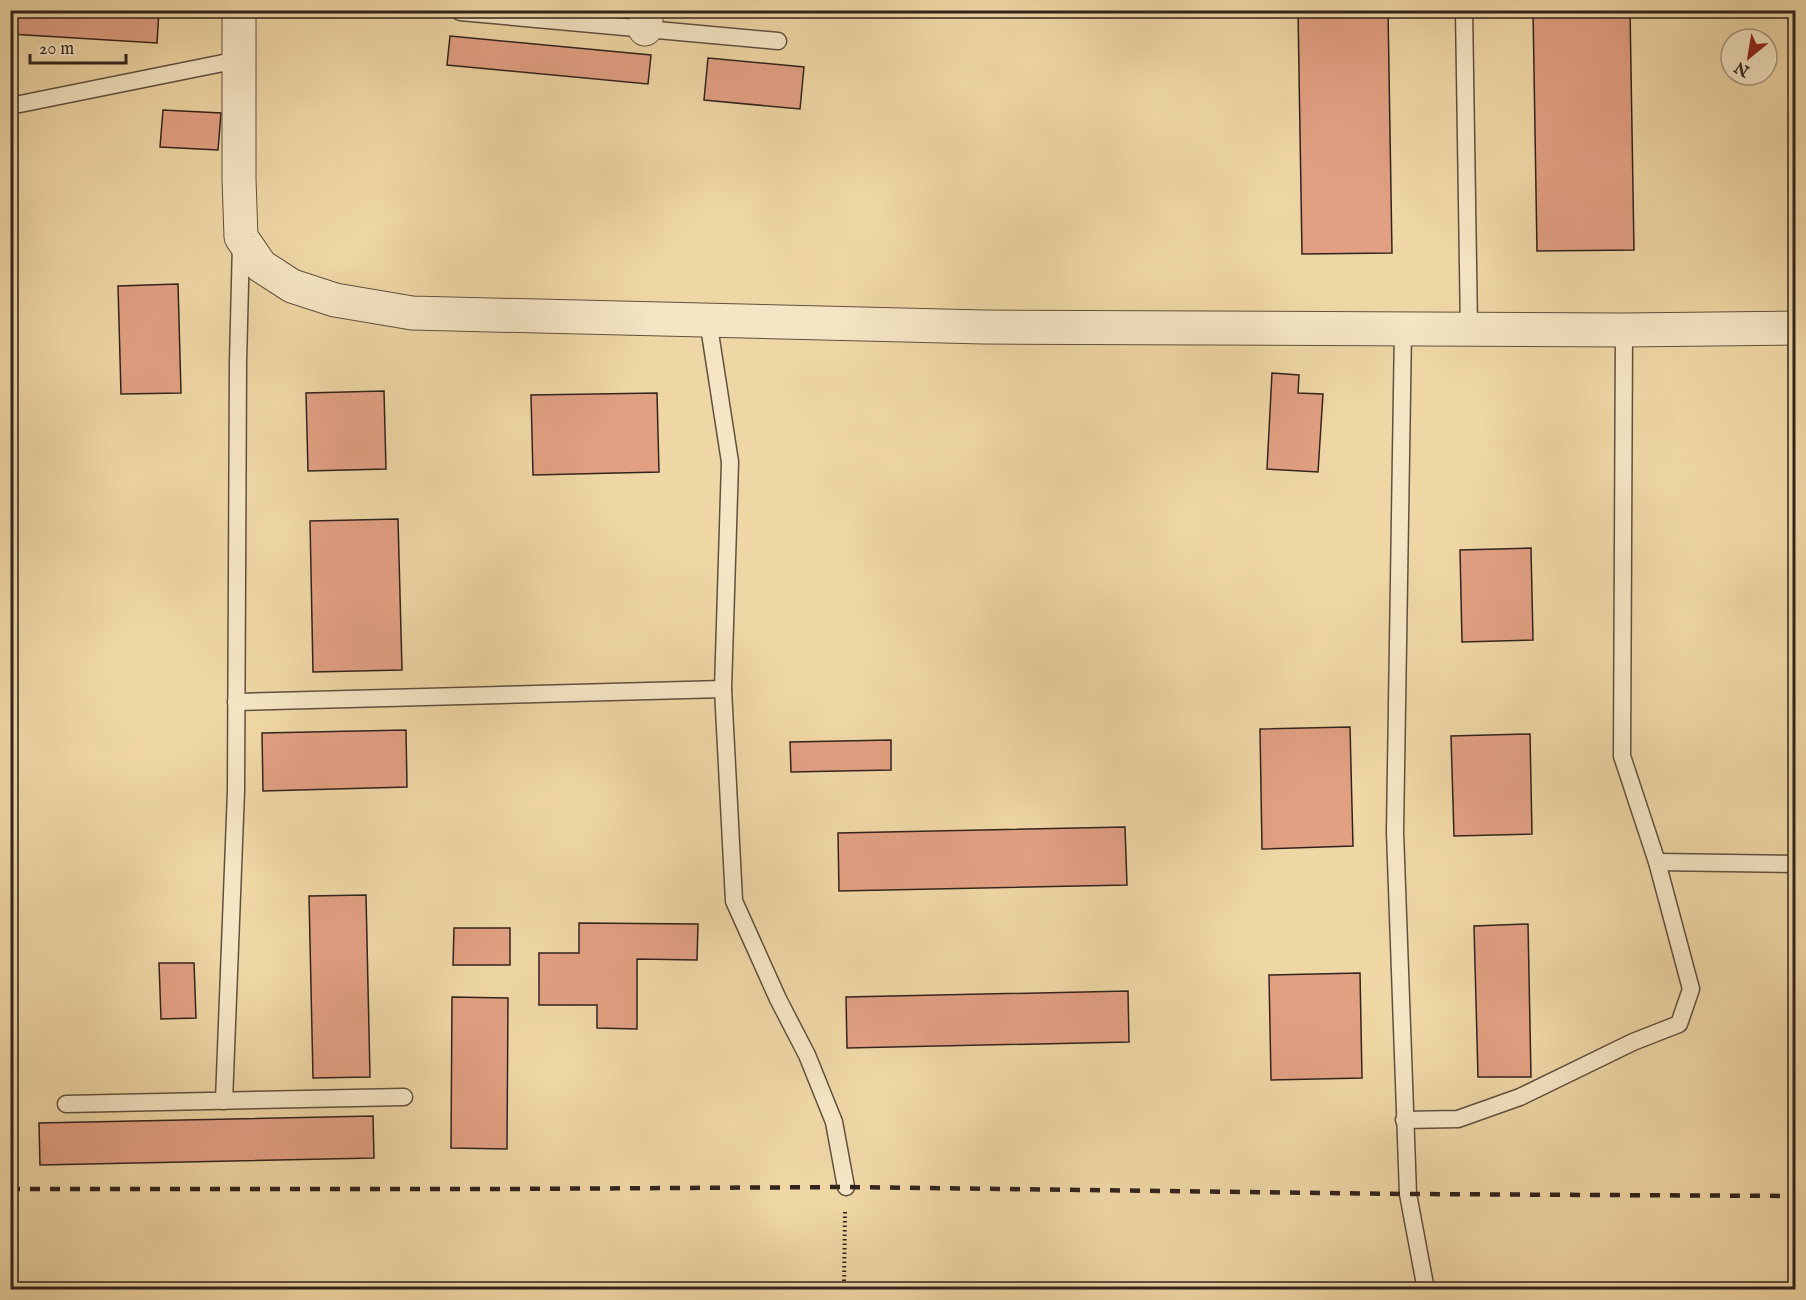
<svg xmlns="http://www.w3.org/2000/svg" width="1806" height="1300" font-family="'IM FELL English',serif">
<rect width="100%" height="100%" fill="#efd7a5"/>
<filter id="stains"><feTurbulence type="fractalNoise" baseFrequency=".00333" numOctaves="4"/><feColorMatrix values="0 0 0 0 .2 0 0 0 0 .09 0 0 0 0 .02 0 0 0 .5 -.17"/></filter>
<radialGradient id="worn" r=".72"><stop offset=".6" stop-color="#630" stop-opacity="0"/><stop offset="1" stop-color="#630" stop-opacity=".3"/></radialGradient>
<!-- building -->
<g fill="#e2a083" stroke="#31231e" stroke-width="1.5">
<polygon points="10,10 159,10 157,43 10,34"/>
<polygon points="1298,10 1388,10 1392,253 1302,254"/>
<polygon points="1533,10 1630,10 1634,250 1537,251"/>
<polygon points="450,36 651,55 648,84 447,65"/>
<polygon points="708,58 804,67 800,109 704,100"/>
<polygon points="163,110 221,113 218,150 160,147"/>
<polygon points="178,284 181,393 121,394 118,286"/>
<polygon points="1272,373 1299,375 1298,393 1323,394 1318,472 1267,469"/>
<polygon points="384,391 386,469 308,471 306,393"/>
<polygon points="657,393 659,472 533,475 531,395"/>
<polygon points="398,519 402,670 313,672 310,521"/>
<polygon points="1531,548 1533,640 1462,642 1460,550"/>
<polygon points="1350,727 1353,846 1262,849 1260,729"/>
<polygon points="406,730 407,787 263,791 262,733"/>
<polygon points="1530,734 1532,834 1454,836 1451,736"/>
<polygon points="891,740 891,770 791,772 790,742"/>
<polygon points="1125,827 1127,885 839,891 838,833"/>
<polygon points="366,895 370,1077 313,1078 309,896"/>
<polygon points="579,923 698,924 697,960 637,959 637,1029 597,1028 597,1005 539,1005 539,953 579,953"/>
<polygon points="1528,924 1531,1077 1478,1077 1474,926"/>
<polygon points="454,928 510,928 510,965 453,965"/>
<polygon points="159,963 194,963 196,1018 161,1019"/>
<polygon points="1360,973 1362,1078 1271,1080 1269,975"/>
<polygon points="1128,991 1129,1042 847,1048 846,997"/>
<polygon points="452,997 508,998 507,1149 451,1148"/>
<polygon points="373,1116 374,1158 40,1165 39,1123"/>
</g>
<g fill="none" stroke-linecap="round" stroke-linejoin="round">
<defs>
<g id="lane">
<polyline points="1464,10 1469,329"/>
<polyline points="460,12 778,41"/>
<polyline points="10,106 238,60"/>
<polyline points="708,320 730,462 723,689 734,901 778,999 807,1055 834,1122 846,1187"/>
<polyline points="1403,329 1395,832 1408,1194 1426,1290"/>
<polyline points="236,702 723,689"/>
<polyline points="1657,862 1796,864"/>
<polyline points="224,1101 236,791 238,362 241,244"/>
<polyline points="66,1104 404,1097"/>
<polyline points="1404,1120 1458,1119 1520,1097 1633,1042 1679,1024 1691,989 1657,862 1622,756 1624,330"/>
</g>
<g id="street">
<polyline points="239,10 239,179 241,237 261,266 292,286 335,300 412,313 984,327 1624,330 1796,328"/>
<polyline points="645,29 647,10"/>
</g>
</defs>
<!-- lane casing -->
<use href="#lane" stroke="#605040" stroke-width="19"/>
<!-- street casing -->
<use href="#street" stroke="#605040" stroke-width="35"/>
<!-- path -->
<polyline stroke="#31231e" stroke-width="4" stroke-dasharray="1.5 3" stroke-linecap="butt" points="844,1290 845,1212"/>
<!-- lane -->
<use href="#lane" stroke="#f5e5c4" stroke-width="16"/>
<!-- street -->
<use href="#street" stroke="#f5e5c4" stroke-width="33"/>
<!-- rail -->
<polyline stroke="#31231e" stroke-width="4.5" stroke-dasharray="10 10" stroke-linecap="butt" points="10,1189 506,1189 846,1187 1408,1194 1796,1196"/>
</g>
<!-- margin -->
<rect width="1806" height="1300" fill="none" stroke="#efd7a5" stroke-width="36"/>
<rect x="12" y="12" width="1782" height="1276" fill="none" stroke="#31231e" stroke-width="3"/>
<rect x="18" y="18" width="1770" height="1264" fill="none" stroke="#31231e" stroke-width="1.5"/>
<!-- north arrow -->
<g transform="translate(1749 57) rotate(210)"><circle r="28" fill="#f5e5c4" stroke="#a79782" stroke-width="1.5"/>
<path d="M0-4.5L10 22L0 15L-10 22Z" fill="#8f2418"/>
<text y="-9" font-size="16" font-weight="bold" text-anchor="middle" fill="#31231e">N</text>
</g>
<!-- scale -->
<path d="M30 54v9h96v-9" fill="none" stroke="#31231e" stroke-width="3"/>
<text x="39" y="54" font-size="18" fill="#31231e" stroke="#f5e5c4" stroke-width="4.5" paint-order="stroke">20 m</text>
<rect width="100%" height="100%" filter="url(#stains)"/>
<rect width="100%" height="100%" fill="url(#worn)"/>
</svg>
